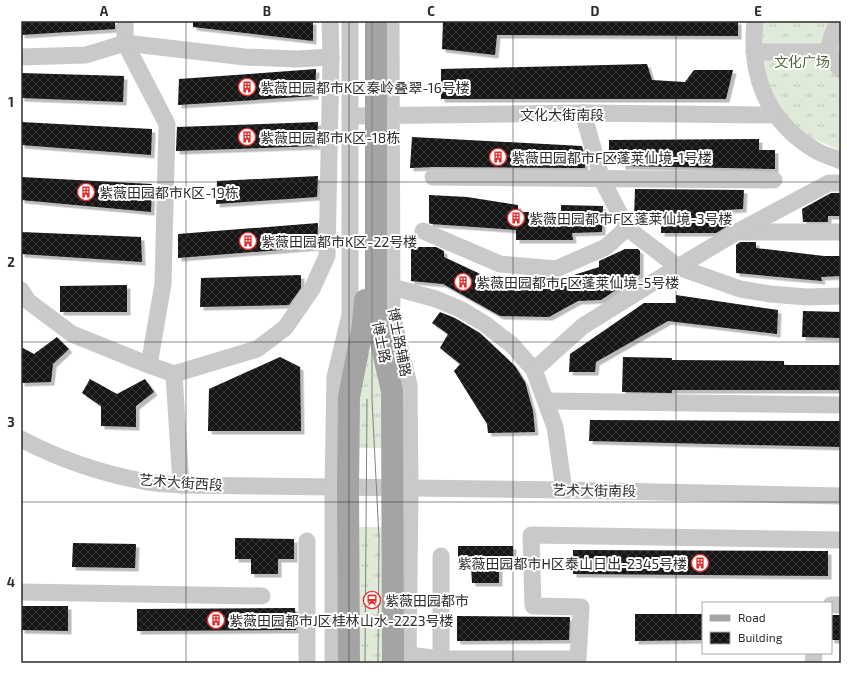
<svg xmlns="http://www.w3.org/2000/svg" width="862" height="684" font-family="'Exo 2','Noto Sans SC',sans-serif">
<defs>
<pattern id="grass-tufts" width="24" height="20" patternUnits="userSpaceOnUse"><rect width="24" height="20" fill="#e0ead8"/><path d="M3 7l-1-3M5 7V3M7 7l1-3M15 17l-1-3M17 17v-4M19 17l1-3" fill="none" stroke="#c0c9ba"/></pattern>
<pattern id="building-cross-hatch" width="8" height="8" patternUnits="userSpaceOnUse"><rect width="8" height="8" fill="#131313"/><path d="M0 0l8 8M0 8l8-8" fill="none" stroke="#363636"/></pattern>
<filter id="shadow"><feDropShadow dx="3.5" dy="3.5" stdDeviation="0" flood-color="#0004"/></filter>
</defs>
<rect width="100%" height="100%" fill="#fff"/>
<!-- grass -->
<g fill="url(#grass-tufts)">
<polygon points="763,21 841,21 841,151 809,137 783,115 764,75 762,32"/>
<polygon points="363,352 377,352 382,381 384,448 357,448 357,402"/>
<rect x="357" y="527" width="27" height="136"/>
</g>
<!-- building -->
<g fill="url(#building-cross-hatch)" filter="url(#shadow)">
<polygon points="21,21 115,21 115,29 21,35"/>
<polygon points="193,21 313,21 313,41 193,27"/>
<polygon points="443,21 738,21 738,36 497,35 495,55 442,49"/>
<polygon points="647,64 652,80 685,82 694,70 733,70 726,99 441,99 441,69"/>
<polygon points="316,69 315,96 178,105 179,79"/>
<polygon points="21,73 124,76 123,102 21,98"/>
<polygon points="21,122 152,129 151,155 21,145"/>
<polygon points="318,122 317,146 176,151 177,127"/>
<polygon points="412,137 582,146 584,154 585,168 433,167 410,168"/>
<polygon points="759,139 759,150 775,150 775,169 622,166 622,160 609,161 609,140"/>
<polygon points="318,176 317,197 216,204 217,181"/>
<polygon points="21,177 152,184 151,212 21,200"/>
<polygon points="635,189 744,190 743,209 726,210 726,227 716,233 661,233 661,219 634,218"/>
<polygon points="831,193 841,193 841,216 828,216 828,222 803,222 802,209"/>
<polygon points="429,195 467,197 518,205 518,212 561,212 561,205 603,206 602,232 572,233 573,240 516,240 516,230 431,224 429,223"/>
<polygon points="318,223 317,247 178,258 178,234"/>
<polygon points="21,232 141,237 142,262 21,254"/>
<polygon points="740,242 756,242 756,248 824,256 841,256 841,276 821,277 822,281 736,273 736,245"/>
<polygon points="411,247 436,247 444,251 444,257 506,286 522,286 522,289 551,289 551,282 574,283 574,275 599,267 599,261 625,249 638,249 640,251 640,274 601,300 578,301 549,317 500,316 443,284 411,281"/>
<polygon points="301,275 301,288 289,305 200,307 201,278"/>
<polygon points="127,285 127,312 60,312 60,286"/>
<polygon points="676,295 778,310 777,334 668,321 596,362 595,372 569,372 570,354 644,303 676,303"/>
<polygon points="803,311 841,312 841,338 802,337"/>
<polygon points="440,312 455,318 480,333 515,366 525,382 533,411 535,432 488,433 487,424 454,371 460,364 440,348 448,334 432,323"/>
<polygon points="57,337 69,349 53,364 51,382 21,383 21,347 34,354"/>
<polygon points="280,357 300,367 301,431 208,431 209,389"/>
<polygon points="623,357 672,358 672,360 784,361 784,365 841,365 841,390 672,390 672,393 622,392"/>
<polygon points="90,379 117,394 145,379 154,392 136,406 136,427 101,426 101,406 82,393"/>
<polygon points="590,420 841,421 841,447 589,441"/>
<polygon points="235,538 294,539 294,559 278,559 278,574 251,574 251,559 235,559"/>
<polygon points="73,543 136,544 135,568 72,567"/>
<polygon points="458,546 513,546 513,567 499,566 499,583 472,583 471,566 458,566"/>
<polygon points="573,550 828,551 828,576 573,574"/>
<polygon points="21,606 68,606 68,631 21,630"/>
<polygon points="295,608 296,630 137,631 137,609"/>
<polygon points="635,614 703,614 703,640 635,641"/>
<rect x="831" y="615" width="10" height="25"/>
<polygon points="457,616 570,617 569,640 457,641"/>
</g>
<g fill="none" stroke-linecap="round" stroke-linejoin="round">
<!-- minor -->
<g stroke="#c9c9c9" stroke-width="17">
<polyline points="125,21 125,43 167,124 163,284 149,365"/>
<polyline points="391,21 392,314 409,385 410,488 408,663"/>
<path d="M755,21c-6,55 12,100 60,129 8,5 18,7 26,11"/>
<path d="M839,21c-11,19 -14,32 2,49"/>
<polyline points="754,52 829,52"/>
<polyline points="21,57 86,55 125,43 245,57 297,59 331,57"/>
<polyline points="583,113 602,180 627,228 678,267 740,289 770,294 807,297 841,296"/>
<polyline points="350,116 583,113 775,115"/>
<polyline points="433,177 774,180"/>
<polyline points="423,231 500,264 556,269 606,247 627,228"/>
<polyline points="739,232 841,232"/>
<polyline points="392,287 436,299 460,309 485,324 512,345 534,370 555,427 564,490"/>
<polyline points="21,290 28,301 72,334 149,365 174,374 257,349 285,328 312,289 327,256 331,57 330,21"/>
<polyline points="534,370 583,326 678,267 737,232 829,183 841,183"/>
<polyline points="174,374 181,485"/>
<polyline points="547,401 841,405"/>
<path d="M21,439c38,20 79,34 121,42 13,3 26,3 39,4l383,5 277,6"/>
<polyline points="441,556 441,663"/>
<polyline points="21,592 262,596"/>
<polyline points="831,605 841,605"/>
<polyline points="408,655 441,659 578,659 581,607 533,606 531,535 841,540"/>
<polyline points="307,663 307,541"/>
<polyline points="333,663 333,487 335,377 350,315 350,21"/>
<polyline points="813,663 814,653"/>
</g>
<!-- major -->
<g stroke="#a4a4a4" stroke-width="22">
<polyline points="376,21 376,305 378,329 392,391 393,663"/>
<polyline points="349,663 348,487 349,397 363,325 365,300"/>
</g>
<!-- tram -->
<g stroke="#818181" stroke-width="1">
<polyline points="372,21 372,399 379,539 378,663"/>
<polyline points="365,663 367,399"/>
</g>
</g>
<!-- grid -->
<path fill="none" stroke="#2c2c2c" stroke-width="1" stroke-opacity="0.55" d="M186,21v642M349,21v642M513,21v642M676,21v642M21,182h820M21,342h820M21,502h820"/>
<!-- icons -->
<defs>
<symbol id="building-ring" viewBox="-11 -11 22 22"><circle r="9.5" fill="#fff" stroke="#e52d2b" stroke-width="1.5"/><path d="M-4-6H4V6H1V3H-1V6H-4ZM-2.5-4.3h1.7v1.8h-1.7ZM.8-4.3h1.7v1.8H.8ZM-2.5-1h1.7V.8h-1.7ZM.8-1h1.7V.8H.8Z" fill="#e52d2b"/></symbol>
<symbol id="station-ring" viewBox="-11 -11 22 22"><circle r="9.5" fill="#fff" stroke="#e52d2b" stroke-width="1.5"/><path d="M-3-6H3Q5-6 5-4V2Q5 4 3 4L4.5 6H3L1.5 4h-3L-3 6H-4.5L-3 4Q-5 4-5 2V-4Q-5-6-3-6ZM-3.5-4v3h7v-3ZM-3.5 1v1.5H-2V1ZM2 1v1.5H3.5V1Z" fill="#e52d2b"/></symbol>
</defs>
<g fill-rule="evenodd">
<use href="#building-ring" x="237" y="77" width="20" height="20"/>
<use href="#building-ring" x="237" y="127" width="20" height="20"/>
<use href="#building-ring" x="488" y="147" width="20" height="20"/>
<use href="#building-ring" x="76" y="182" width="20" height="20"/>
<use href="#building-ring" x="506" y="208" width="20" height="20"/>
<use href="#building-ring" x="238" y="231" width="20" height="20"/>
<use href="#building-ring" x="453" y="272" width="20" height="20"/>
<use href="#building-ring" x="690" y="553" width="20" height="20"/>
<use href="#station-ring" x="362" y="590" width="20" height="20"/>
<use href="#building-ring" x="206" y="610" width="20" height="20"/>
</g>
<g text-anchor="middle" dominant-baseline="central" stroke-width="4" stroke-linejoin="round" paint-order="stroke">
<!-- park labels -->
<g font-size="14" fill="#4b6739" stroke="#fff">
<text x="802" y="61">文化广场</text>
</g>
<!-- poi labels -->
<g font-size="14" fill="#2c2c2c" stroke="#fff" text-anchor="start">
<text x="260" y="87">紫薇田园都市K区秦岭叠翠-16号楼</text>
<text x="260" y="137">紫薇田园都市K区-18栋</text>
<text x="511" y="157">紫薇田园都市F区蓬莱仙境-1号楼</text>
<text x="99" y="192">紫薇田园都市K区-19栋</text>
<text x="529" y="218">紫薇田园都市F区蓬莱仙境-3号楼</text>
<text x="261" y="241">紫薇田园都市K区-22号楼</text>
<text x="476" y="282">紫薇田园都市F区蓬莱仙境-5号楼</text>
<text x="687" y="563" text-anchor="end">紫薇田园都市H区泰山日出-2345号楼</text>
<text x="385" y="600">紫薇田园都市</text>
<text x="229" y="620">紫薇田园都市J区桂林山水-2223号楼</text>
</g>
<!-- street labels -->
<g font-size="14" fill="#2c2c2c" stroke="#fff">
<text x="562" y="114">文化大街南段</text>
<text transform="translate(382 342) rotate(79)">博士路</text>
<text transform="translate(400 342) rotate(79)">博士路辅路</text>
<text transform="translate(181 482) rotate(4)">艺术大街西段</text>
<text transform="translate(594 490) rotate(1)">艺术大街南段</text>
</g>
</g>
<!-- border -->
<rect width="862" height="684" fill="none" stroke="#ffffff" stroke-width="44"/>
<!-- legend -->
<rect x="702" y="602" width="130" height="52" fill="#ffffff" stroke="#ababab"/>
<rect x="710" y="615" width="20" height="6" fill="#a4a4a4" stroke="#ababab"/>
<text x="738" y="622" font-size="12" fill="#2c2c2c">Road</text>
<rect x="710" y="632" width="20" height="12" fill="url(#building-cross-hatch)" stroke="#ababab"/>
<text x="738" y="642" font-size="12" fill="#2c2c2c">Building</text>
<rect x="22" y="22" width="818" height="640" fill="none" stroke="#2c2c2c" stroke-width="1.5"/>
<g font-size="13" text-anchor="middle" font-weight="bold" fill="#2c2c2c">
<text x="104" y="16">A</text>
<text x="267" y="16">B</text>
<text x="431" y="16">C</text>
<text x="595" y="16">D</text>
<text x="758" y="16">E</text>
<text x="11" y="107">1</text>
<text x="11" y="267">2</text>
<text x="11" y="427">3</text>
<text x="11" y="587">4</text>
</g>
</svg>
